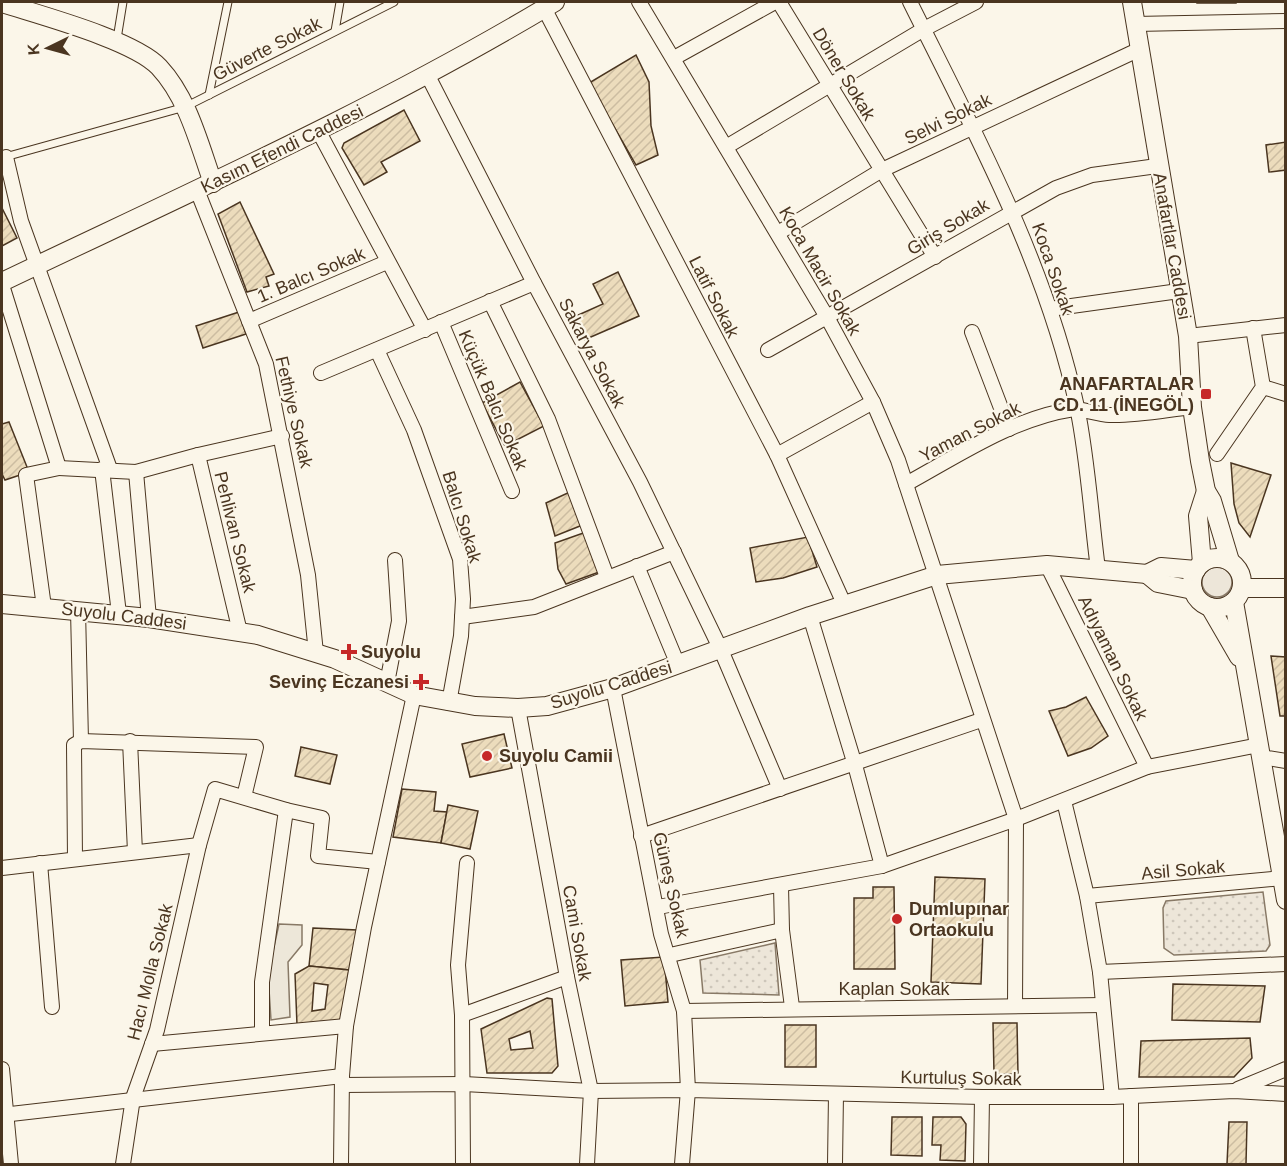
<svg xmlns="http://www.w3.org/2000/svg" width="1287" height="1166" font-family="Arial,sans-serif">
<defs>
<pattern id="park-dots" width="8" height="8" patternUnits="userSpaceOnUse" patternTransform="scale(1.5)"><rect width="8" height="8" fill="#ede6d9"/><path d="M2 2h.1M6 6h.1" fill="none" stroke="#cdc6ba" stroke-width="1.8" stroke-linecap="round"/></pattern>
<pattern id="building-hatch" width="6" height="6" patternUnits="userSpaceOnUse" patternTransform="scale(1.5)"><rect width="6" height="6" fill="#ecdcbc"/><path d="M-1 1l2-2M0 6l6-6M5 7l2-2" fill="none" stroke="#ccbda1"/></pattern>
</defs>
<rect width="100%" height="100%" fill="#fbf6e9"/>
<!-- grass -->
<circle fill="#ede6d9" stroke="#887966" stroke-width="1.5" cx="1217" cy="582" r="15"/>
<!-- park -->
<g fill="url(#park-dots)" stroke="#887966" stroke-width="1.5">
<polygon points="1263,892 1270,945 1266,951 1174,955 1164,948 1163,908 1166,901"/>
<polygon points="775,943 779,995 703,993 700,960"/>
</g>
<!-- parking -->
<polygon fill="#ede7d9" stroke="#887966" stroke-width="1.5" points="279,924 302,925 302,945 288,962 290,1017 271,1020 268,974"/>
<!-- building -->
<g fill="url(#building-hatch)" stroke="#4a3520" stroke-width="1.5" fill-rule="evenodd">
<rect x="1197" y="2" width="39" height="1"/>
<polygon points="636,55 649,82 651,126 658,155 636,165 589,83"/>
<polygon points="404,110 420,141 381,162 387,172 364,185 342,148 344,143"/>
<polygon points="1286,142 1286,170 1269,172 1266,145"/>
<polygon points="240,202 274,274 266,277 269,286 247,292 218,214"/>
<polygon points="2,208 17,238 2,246"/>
<polygon points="618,272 639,316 584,340 574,317 603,304 593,284"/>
<polygon points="239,312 246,334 203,348 196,326"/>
<polygon points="520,382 544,426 505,446 482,403"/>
<polygon points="9,422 29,472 5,480 2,474 2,424"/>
<polygon points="1231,463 1271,475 1250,537 1239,523 1234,504"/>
<polygon points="572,491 585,524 555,536 546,503"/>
<polygon points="589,531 602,571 566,584 558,569 555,543"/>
<polygon points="808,537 817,567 783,578 756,582 750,548"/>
<polygon points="1271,656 1286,657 1286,716 1280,716"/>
<polygon points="1086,697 1108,736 1091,748 1068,756 1049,711 1066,707"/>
<polygon points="504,734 512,768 470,777 462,744"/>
<polygon points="301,747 337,755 330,784 295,776"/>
<polygon points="402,789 436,792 434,811 447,812 441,843 393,837"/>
<polygon points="448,805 478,811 470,849 441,843"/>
<polygon points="935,877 985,879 981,984 931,982"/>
<polygon points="873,887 894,887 895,969 854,969 854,898 873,898"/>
<polygon points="313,928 357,930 349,970 309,966"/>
<polygon points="664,957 668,1002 625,1006 621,960"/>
<path d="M309,966l40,4 -9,52 -43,3 -2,-51zM314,983l14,2 -3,24 -13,2z"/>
<polygon points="1173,984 1265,986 1260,1022 1172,1020"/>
<path d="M547,998l5,1 6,67 -6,7h-65l-6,-44zM530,1031l3,17 -22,2 -2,-11z"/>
<polygon points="993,1023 1017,1023 1018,1074 994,1074"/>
<rect x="785" y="1025" width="31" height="42"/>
<polygon points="1250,1038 1252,1058 1234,1077 1139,1077 1141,1041"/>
<polygon points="892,1117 922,1117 922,1156 891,1155"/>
<polygon points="933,1117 961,1117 966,1124 965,1161 940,1160 941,1145 932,1145"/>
<polygon points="1229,1122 1247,1122 1246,1164 1227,1164"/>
</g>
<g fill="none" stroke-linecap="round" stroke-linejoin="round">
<defs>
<g id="lane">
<polyline points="335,31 340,2"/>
<polyline points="117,39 123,2"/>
<polyline points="209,95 228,2"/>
<polyline points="5,157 185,107 394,2"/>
</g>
<g id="street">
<polyline points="639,2 827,317 873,402 898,460 1016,819 1015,1006"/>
<polyline points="779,2 935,257"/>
<path d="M910,2c65,131 136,261 167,405 11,53 14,109 21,162"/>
<polyline points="544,8 777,455 845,606"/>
<polyline points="1135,24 1286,21"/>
<polyline points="674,58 775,2"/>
<polyline points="428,76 534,283 640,482 721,650 780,789"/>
<polyline points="319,132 425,330"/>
<polyline points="726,147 924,29 976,2"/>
<polyline points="6,157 21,221 110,469"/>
<polyline points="197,190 266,364 308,575 316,653"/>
<polyline points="778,233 882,170 1140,49"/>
<polyline points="2,285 59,468 26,475 44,607"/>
<polyline points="490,301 548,419 607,577"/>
<polyline points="1050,309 1179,291"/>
<polyline points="249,321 387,262"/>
<polyline points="441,322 512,491"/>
<polyline points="972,332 1009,429"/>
<polyline points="1188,336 1286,325"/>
<polyline points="377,350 414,430 460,559 463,599 461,636 449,703"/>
<polyline points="768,350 1056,188 1092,175 1157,166"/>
<polyline points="321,373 534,283"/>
<polyline points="1263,387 1286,394"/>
<polyline points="1217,454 1263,387 1253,328"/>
<polyline points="777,455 873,402"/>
<polyline points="59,468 136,472 198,455"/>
<polyline points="102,469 119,614"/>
<polyline points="136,472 149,618"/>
<path d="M906,484c53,-29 107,-66 168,-75 4,-1 26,6 35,6 28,1 56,-5 83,-8"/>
<polyline points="1047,565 1147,767"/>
<polyline points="637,566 678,665"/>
<polyline points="78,610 81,741"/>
<polyline points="810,616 855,765 882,866"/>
<polyline points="462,617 534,607 674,552"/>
<polyline points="240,632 198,455 282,436"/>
<polyline points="387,683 399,621 395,560"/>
<polyline points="613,688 661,934 684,1011 688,1090 682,1164"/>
<polyline points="518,708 567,977 591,1091 587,1164"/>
<polyline points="130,741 135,852"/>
<polyline points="1261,757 1286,761"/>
<polyline points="1064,801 1087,896 1100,972 1112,1097"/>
<polyline points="641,836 981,720"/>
<polyline points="75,859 74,745 81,741 256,747 244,797"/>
<polyline points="40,863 52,1007"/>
<polyline points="2,868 199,845"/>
<polyline points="781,886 782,930 792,1007"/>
<polyline points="1087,896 1282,878"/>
<polyline points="658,907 882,866 1016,819 1147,767 1259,745"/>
<polyline points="670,955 782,930"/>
<polyline points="1100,972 1286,964"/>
<polyline points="684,1011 1103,1005"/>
<polyline points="462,1015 567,977"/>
<polyline points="262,1033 262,982 286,810"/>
<polyline points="152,1044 346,1026"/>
<polyline points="2,1069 11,1164"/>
<polyline points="342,1085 464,1084 591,1091 688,1090 982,1097 1112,1097 1234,1091 1286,1094"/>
<polyline points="1238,1089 1286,1069"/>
<polyline points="2,1115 342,1076"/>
<polyline points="123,1164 133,1098 157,1030 199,845 215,789 286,810 322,818 318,856 378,862"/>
<polyline points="341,1164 342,1076 346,1026 364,927 414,695"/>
<polyline points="463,1164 462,1015 458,965 467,863"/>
<polyline points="835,1164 836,1094"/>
<polyline points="981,1164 982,1097"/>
<polyline points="1131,1164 1131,1096"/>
</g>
<g id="secondary">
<polyline points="1132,2 1188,336 1192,407 1200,461 1206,491 1212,501 1230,561"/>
<path d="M2,3c37,12 132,37 157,64 29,31 40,77 54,116"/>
<path d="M2,282c186,-89 375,-173 553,-280"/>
<circle cx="1217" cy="583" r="25"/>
<polyline points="1202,563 1198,516 1206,491"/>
<polyline points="1147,574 1161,567 1196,570"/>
<polyline points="1147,574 1158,583 1193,590"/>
<polyline points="1242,588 1286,588"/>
<polyline points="1234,602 1286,900"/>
<polyline points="2,604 149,618 258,635 335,659 414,695 475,706 518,708 547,706 613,688 810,616 937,575 1047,565 1147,574"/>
<polyline points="1210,607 1239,657"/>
</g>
</defs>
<!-- lane casing -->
<use href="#lane" stroke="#4a3520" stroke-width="9"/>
<!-- street casing -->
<use href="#street" stroke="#4a3520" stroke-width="16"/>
<!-- secondary casing -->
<use href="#secondary" stroke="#4a3520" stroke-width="20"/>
<!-- lane -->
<use href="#lane" stroke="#fbf6e9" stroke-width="7"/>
<!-- street -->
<use href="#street" stroke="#fbf6e9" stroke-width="14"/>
<!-- secondary -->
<use href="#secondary" stroke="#fbf6e9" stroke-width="18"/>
</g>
<!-- markers -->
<g fill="#c62828" stroke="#fbf6e9" stroke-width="2">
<rect x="1200" y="388" width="12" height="12" rx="3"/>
<path d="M346 643h6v6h6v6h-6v6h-6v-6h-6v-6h6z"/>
<path d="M418 673h6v6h6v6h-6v6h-6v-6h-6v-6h6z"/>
<circle cx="487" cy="756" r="6"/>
<circle cx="897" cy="919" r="6"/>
</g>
<g text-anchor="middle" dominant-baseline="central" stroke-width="4.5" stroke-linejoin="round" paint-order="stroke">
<!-- street labels -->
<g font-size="18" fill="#4a3520" stroke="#fbf6e9">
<text transform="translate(267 49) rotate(-27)">Güverte Sokak</text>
<text transform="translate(844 74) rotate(59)">Döner Sokak</text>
<text transform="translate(948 119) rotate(-26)">Selvi Sokak</text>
<text transform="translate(282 149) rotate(-26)">Kasım Efendi Caddesi</text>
<text transform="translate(948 227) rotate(-31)">Giriş Sokak</text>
<text transform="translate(1172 246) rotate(80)">Anafartlar Caddesi</text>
<text transform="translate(1053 269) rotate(71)">Koca Sokak</text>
<text transform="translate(820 271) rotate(60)">Koca Macir Sokak</text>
<text transform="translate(311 275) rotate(-23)">1. Balcı Sokak</text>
<text transform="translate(714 297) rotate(63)">Latif Sokak</text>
<text transform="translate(592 353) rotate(62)">Sakarya Sokak</text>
<text transform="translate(493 400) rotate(67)">Küçük Balcı Sokak</text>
<text transform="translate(294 412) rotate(77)">Fethiye Sokak</text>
<text transform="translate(970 432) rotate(-27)">Yaman Sokak</text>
<text transform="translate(462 517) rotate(73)">Balcı Sokak</text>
<text transform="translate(235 532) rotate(76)">Pehlivan Sokak</text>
<text transform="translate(124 616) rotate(7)">Suyolu Caddesi</text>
<text transform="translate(1113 658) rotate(64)">Adıyaman Sokak</text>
<text transform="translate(611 685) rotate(-17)">Suyolu Caddesi</text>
<text transform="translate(1183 870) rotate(-5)">Asil Sokak</text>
<text transform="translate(671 885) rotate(77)">Güneş Sokak</text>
<text transform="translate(577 933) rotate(80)">Cami Sokak</text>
<text transform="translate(150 972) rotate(-76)">Hacı Molla Sokak</text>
<text x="894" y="989">Kaplan Sokak</text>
<text transform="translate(961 1078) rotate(1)">Kurtuluş Sokak</text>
</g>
<!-- poi labels -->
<g font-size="18" font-weight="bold" fill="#4a3520" stroke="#fbf6e9" text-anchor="start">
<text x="1194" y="384" text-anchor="end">ANAFARTALAR<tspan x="1194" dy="21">CD. 11 (İNEGÖL)</tspan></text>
<text x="361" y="652">Suyolu</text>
<text x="409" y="682" text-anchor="end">Sevinç Eczanesi</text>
<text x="499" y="756">Suyolu Camii</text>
<text x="909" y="909">Dumlupınar<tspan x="909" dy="21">Ortaokulu</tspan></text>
</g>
</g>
<!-- border -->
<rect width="1287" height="1166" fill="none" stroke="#4a3520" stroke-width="6"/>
<!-- north arrow -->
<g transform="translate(48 48) rotate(265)" stroke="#fbf6e9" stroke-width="4.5" paint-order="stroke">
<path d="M0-4.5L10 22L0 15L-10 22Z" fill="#4a3520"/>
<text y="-9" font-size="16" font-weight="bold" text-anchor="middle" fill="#4a3520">K</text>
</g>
</svg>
